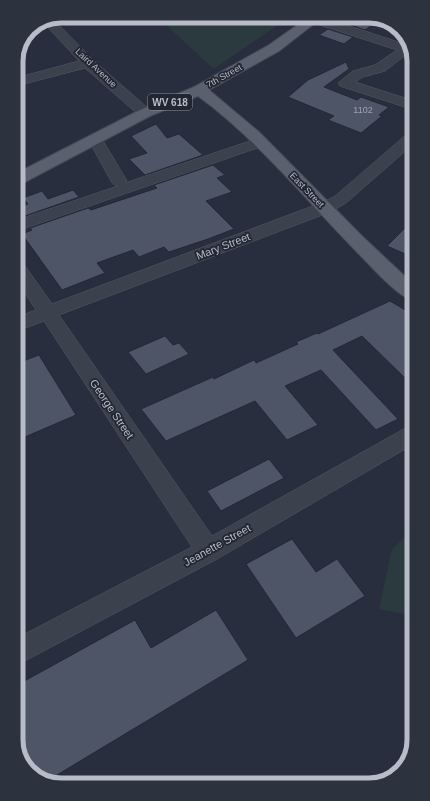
<svg xmlns="http://www.w3.org/2000/svg" width="430" height="801" font-family="Arial,sans-serif">
<rect width="100%" height="100%" fill="#282e3e"/>
<!-- green -->
<g fill="#2a3a3f">
<polygon points="156,16 172,16 189,23 200,22 222,16 291,16 214,69"/>
<polygon points="413,530 413,610 403,614 379,609 392,549"/>
</g>
<!-- building -->
<g fill="#4e5566" stroke="#232835">
<polygon points="348,16 372,16 381,19 365,30 340,21"/>
<polygon points="328,29 353,37 344,44 319,35"/>
<polygon points="346,62 349,69 324,87 357,100 361,97 389,107 379,115 382,116 361,133 328,120 334,116 288,97 308,80"/>
<polygon points="156,124 167,138 179,134 203,155 145,175 129,159 147,153 131,136"/>
<polygon points="213,165 225,175 217,178 232,192 206,201 234,229 208,239 169,252 164,247 139,257 133,250 97,263 105,273 62,290 22,234 32,230 30,228 88,208 91,210 157,188 154,185"/>
<polygon points="73,190 79,197 22,217 17,210 17,208 28,204 23,198 42,191 48,199"/>
<polygon points="411,222 412,257 387,246"/>
<polygon points="390,301 412,314 412,385 362,336 333,350 398,419 376,430 321,370 285,386 318,425 287,440 255,401 166,441 141,409 213,377 214,379 254,360 256,363 298,344 296,342 317,333 318,334"/>
<polygon points="165,336 173,345 179,343 189,354 146,374 128,352"/>
<polygon points="39,355 76,415 18,440 18,363"/>
<polygon points="269,459 284,478 221,511 207,491"/>
<polygon points="292,539 316,572 337,559 365,596 296,638 246,564"/>
<polygon points="216,610 248,660 47,781 36,777 20,757 19,684 135,620 151,648"/>
</g>
<g fill="none" stroke-linecap="round" stroke-linejoin="round">
<defs>
<g id="minor">
<polygon points="311,16 319,16 410,46 411,54 408,53 385,71 363,77 355,82 411,100 411,109 340,86 338,83 353,71 375,65 397,50 311,22 309,19"/>
<polygon points="53,19 93,60 150,110 152,113 150,116 145,117 140,116 85,68 16,86 16,78 79,61 44,23"/>
<polygon points="411,134 411,146 346,203 330,212 59,315 212,536 404,429 412,426 412,445 217,559 19,664 19,637 192,547 44,321 17,331 17,317 36,310 17,281 17,261 23,263 52,304 318,204 334,197 406,135"/>
<polygon points="95,135 100,136 102,139 127,181 125,183 256,139 261,137 266,139 269,142 266,145 17,231 17,220 118,186 113,184 111,181 88,139 90,136"/>
</g>
<path id="major" d="M310,16h14l-45,35 -70,39 50,42 104,105 49,46v17c-15,-4 -42,-35 -54,-47 -52,-53 -100,-113 -160,-157l-48,20 -127,67 -6,1v-11l123,-63 54,-23 75,-42z"/>
</defs>
<!-- minor casing -->
<use href="#minor" stroke="#545965" stroke-width="1"/>
<!-- major casing -->
<use href="#major" stroke="#454a57" stroke-width="2"/>
<!-- minor -->
<use href="#minor" fill="#3c414e" fill-rule="evenodd"/>
<!-- major -->
<use href="#major" fill="#5a606e" fill-rule="evenodd"/>
</g>
<g text-anchor="middle" dominant-baseline="central" stroke-width="3.5" stroke-linejoin="round" paint-order="stroke">
<!-- far-street labels -->
<g font-size="9" fill="#b8bcc8" stroke="#212633">
<text transform="translate(96 68) rotate(43)">Laird Avenue</text>
<text transform="translate(224 76) rotate(-29)">7th Street</text>
<text transform="translate(307 190) rotate(46)">East Street</text>
</g>
<!-- number labels -->
<g font-size="9" fill="#9ea2b0">
<text x="363" y="110">1102</text>
</g>
<!-- shield labels -->
<rect fill="#212633" stroke="#8b8f9b" stroke-width="1" x="148" y="94" width="44" height="16" rx="3"/>
<g font-size="10" font-weight="bold" fill="#b8bcc8">
<text x="170" y="102">WV 618</text>
</g>
<!-- street labels -->
<g font-size="11" fill="#b8bcc8" stroke="#212633">
<text transform="translate(223 246) rotate(-21)">Mary Street</text>
<text transform="translate(112 409) rotate(56)">George Street</text>
<text transform="translate(217 545) rotate(-29)">Jeanette Street</text>
</g>
</g>
<!-- crop -->
<path d="M0 0H430V801H0ZM61 23H369A38 38 0 0 1 407 61V740A38 38 0 0 1 369 778H61A38 38 0 0 1 23 740V61A38 38 0 0 1 61 23Z" fill="#2d323f" fill-rule="evenodd"/>
<path fill="none" stroke="#b8bcc8" stroke-width="5" d="M61 23H369A38 38 0 0 1 407 61V740A38 38 0 0 1 369 778H61A38 38 0 0 1 23 740V61A38 38 0 0 1 61 23Z"/>
</svg>
